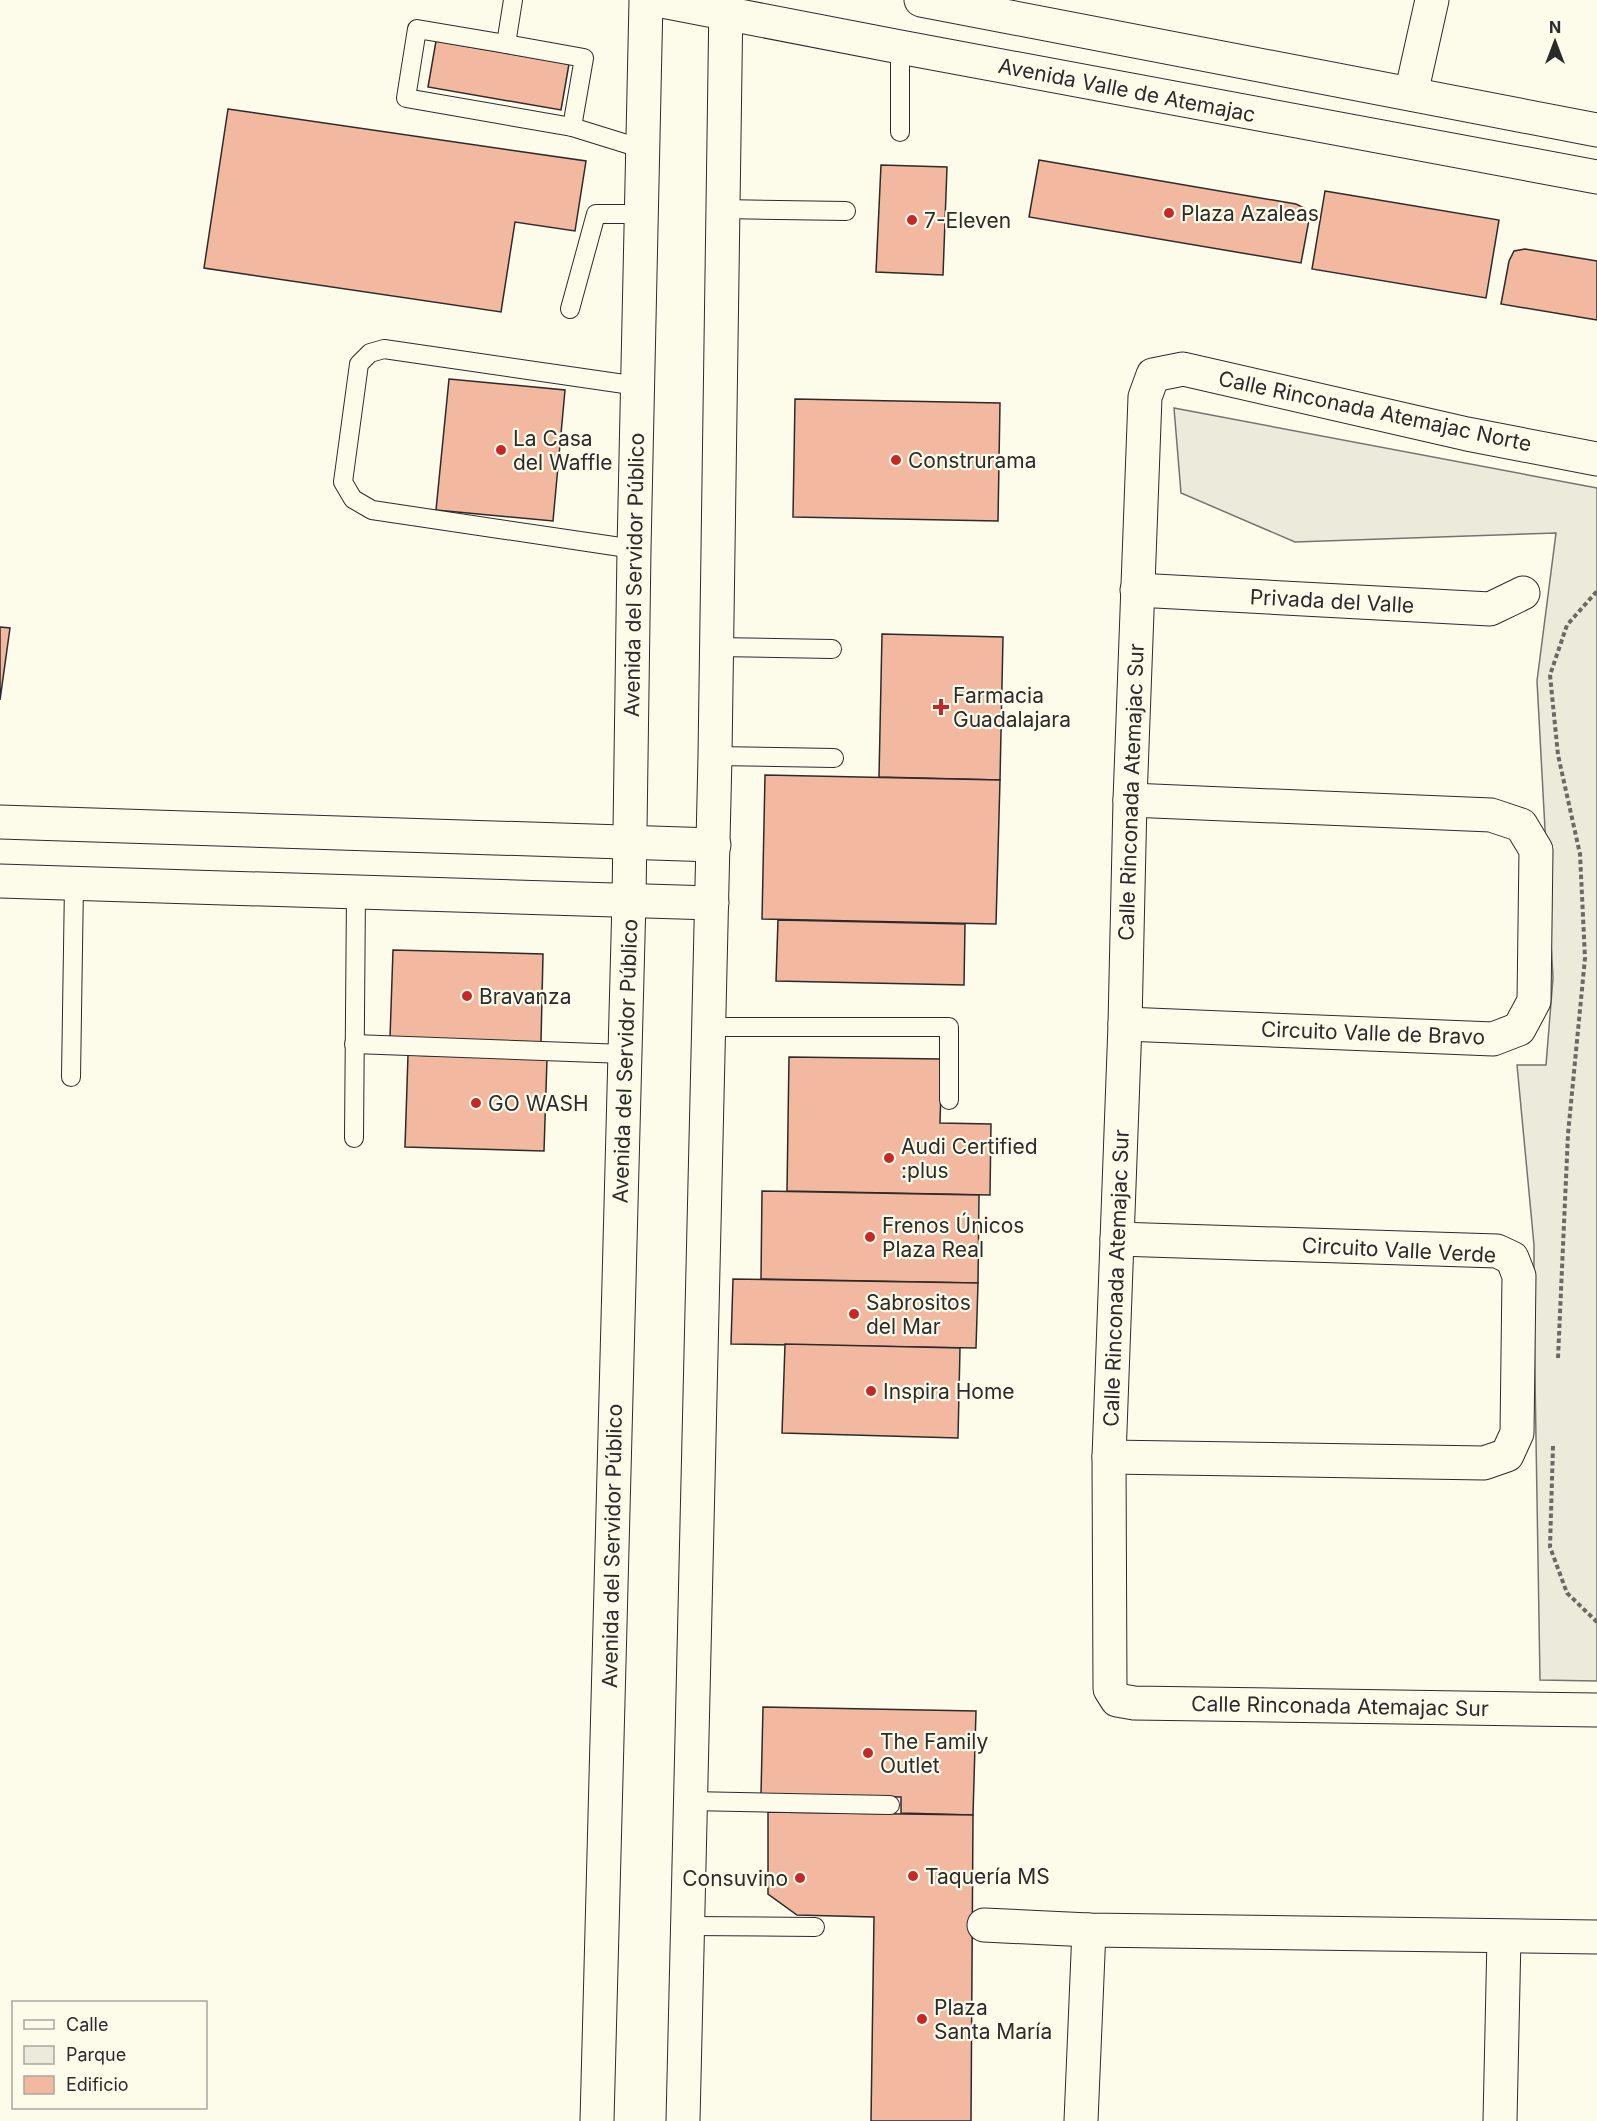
<svg xmlns="http://www.w3.org/2000/svg" width="1597" height="2121" font-family="Inter,sans-serif">
<rect width="100%" height="100%" fill="#fdfbea"/>
<!-- green -->
<polygon fill="#ecebdb" stroke="#74746e" stroke-width="1.5" points="1174,408 1597,488 1597,1681 1540,1680 1534,1317 1534,1245 1517,1065 1546,1065 1553,978 1537,681 1556,533 1295,542 1181,493"/>
<!-- building -->
<g fill="#f2b8a0" stroke="#2b2b2b" stroke-width="1.5">
<polygon points="436,41 569,64 561,110 428,87"/>
<polygon points="228,109 586,161 575,231 515,222 501,312 204,268"/>
<polygon points="1039,160 1296,204 1306,209 1309,220 1301,263 1029,217"/>
<polygon points="881,165 947,167 943,275 876,272"/>
<polygon points="1325,191 1499,220 1486,298 1312,269"/>
<polygon points="1525,249 1597,261 1597,320 1501,304 1509,261 1514,251"/>
<polygon points="449,379 565,390 553,521 436,510"/>
<polygon points="795,399 1000,403 998,521 793,517"/>
<polygon points="0,627 10,628 0,700"/>
<polygon points="882,634 1003,637 1000,780 879,777"/>
<polygon points="765,775 1000,780 996,924 762,919"/>
<polygon points="778,920 965,924 964,985 776,981"/>
<polygon points="393,950 543,954 541,1042 390,1038"/>
<polygon points="408,1055 547,1059 544,1151 405,1147"/>
<polygon points="789,1057 942,1059 940,1123 991,1124 990,1195 787,1191"/>
<polygon points="762,1191 979,1195 978,1283 761,1279"/>
<polygon points="733,1279 978,1283 976,1348 731,1344"/>
<polygon points="785,1344 960,1348 958,1438 782,1433"/>
<polygon points="763,1707 976,1711 973,1815 901,1813 901,1797 761,1794"/>
<polygon points="768,1812 973,1815 971,2121 871,2121 874,1917 797,1915 768,1894"/>
</g>
<g fill="none" stroke-linecap="round" stroke-linejoin="round">
<defs>
<g id="service">
<polyline points="513,0 506,44 417,29 406,98 572,127 643,149"/>
<polyline points="506,44 584,58 572,127"/>
<polyline points="900,47 900,132"/>
<polyline points="722,209 846,211"/>
<polyline points="570,309 596,214 642,214"/>
<polyline points="634,549 372,510 353,499 343,482 359,364 370,353 384,349 638,386"/>
<polyline points="716,647 832,649"/>
<polyline points="715,756 834,758"/>
<polyline points="709,1027 949,1027 949,1100"/>
<polyline points="354,1044 625,1054"/>
<polyline points="71,1077 74,884"/>
<polyline points="354,1138 356,892"/>
<polyline points="690,1801 890,1805"/>
<polyline points="688,1926 815,1927"/>
</g>
<g id="minor">
<polyline points="657,0 900,47 1597,177"/>
<polyline points="921,0 1597,130"/>
<polyline points="1411,94 1432,0"/>
<polyline points="1597,459 1467,434 1183,369 1153,375 1145,397 1130,800 1125,1024 1109,1457 1110,1689 1117,1700 1134,1703 1597,1710"/>
<polyline points="1137,590 1490,609 1523,593"/>
<polyline points="0,822 714,845"/>
<polyline points="0,881 712,903"/>
<polyline points="1125,1024 1493,1039 1519,1029 1534,1001 1536,850 1521,825 1491,815 1130,800"/>
<polyline points="1109,1457 1484,1463 1507,1455 1517,1433 1519,1276 1512,1258 1497,1251 1117,1239"/>
<polyline points="984,1925 1089,1930 1597,1937"/>
<polyline points="1081,2121 1089,1930"/>
<polyline points="1500,2121 1504,1937"/>
</g>
<g id="tertiary">
<polyline points="597,2121 629,900 634,549 646,0"/>
<polyline points="683,2121 715,756 726,0"/>
</g>
</defs>
<!-- service casing -->
<use href="#service" stroke="#2b2b2b" stroke-width="20"/>
<!-- minor casing -->
<use href="#minor" stroke="#2b2b2b" stroke-width="35"/>
<!-- tertiary casing -->
<use href="#tertiary" stroke="#2b2b2b" stroke-width="35"/>
<!-- path -->
<g stroke="#6a6964" stroke-width="4" stroke-dasharray="4.5 3" stroke-linecap="butt">
<polyline points="1558,1358 1568,1134 1585,958 1580,854 1558,755 1550,675 1567,625 1597,591"/>
<polyline points="1553,1446 1550,1547 1567,1593 1597,1622"/>
</g>
<!-- service -->
<use href="#service" stroke="#fdfbea" stroke-width="18"/>
<!-- minor -->
<use href="#minor" stroke="#fdfbea" stroke-width="33"/>
<!-- tertiary -->
<use href="#tertiary" stroke="#fdfbea" stroke-width="33"/>
</g>
<!-- markers -->
<g fill="#c62828" stroke="#fdfbea" stroke-width="2">
<circle cx="1169" cy="213" r="6"/>
<circle cx="912" cy="220" r="6"/>
<circle cx="501" cy="450" r="6"/>
<circle cx="896" cy="460" r="6"/>
<path d="M938 698h6v6h6v6h-6v6h-6v-6h-6v-6h6z"/>
<circle cx="467" cy="996" r="6"/>
<circle cx="476" cy="1103" r="6"/>
<circle cx="889" cy="1158" r="6"/>
<circle cx="870" cy="1237" r="6"/>
<circle cx="854" cy="1314" r="6"/>
<circle cx="871" cy="1391" r="6"/>
<circle cx="868" cy="1753" r="6"/>
<circle cx="913" cy="1876" r="6"/>
<circle cx="800" cy="1878" r="6"/>
<circle cx="922" cy="2019" r="6"/>
</g>
<g text-anchor="middle" dominant-baseline="central" stroke-width="4.5" stroke-linejoin="round" paint-order="stroke">
<!-- street labels -->
<g font-size="21" fill="#2b2b2b" stroke="#fdfbea">
<text transform="translate(1127 90) rotate(11)">Avenida Valle de Atemajac</text>
<text transform="translate(1375 411) rotate(12)">Calle Rinconada Atemajac Norte</text>
<text transform="translate(634 575) rotate(-89)">Avenida del Servidor Público</text>
<text transform="translate(1332 601) rotate(3)">Privada del Valle</text>
<text transform="translate(1131 792) rotate(-88)">Calle Rinconada Atemajac Sur</text>
<text transform="translate(1373 1033) rotate(2)">Circuito Valle de Bravo</text>
<text transform="translate(625 1061) rotate(-88)">Avenida del Servidor Público</text>
<text transform="translate(1399 1250) rotate(3)">Circuito Valle Verde</text>
<text transform="translate(1116 1278) rotate(-88)">Calle Rinconada Atemajac Sur</text>
<text transform="translate(612 1546) rotate(-89)">Avenida del Servidor Público</text>
<text transform="translate(1340 1706) rotate(1)">Calle Rinconada Atemajac Sur</text>
</g>
<!-- poi labels -->
<g font-size="21" fill="#2b2b2b" stroke="#fdfbea" text-anchor="start">
<text x="1181" y="213">Plaza Azaleas</text>
<text x="924" y="220">7-Eleven</text>
<text x="513" y="438">La Casa<tspan x="513" dy="24">del Waffle</tspan></text>
<text x="908" y="460">Construrama</text>
<text x="953" y="695">Farmacia<tspan x="953" dy="24">Guadalajara</tspan></text>
<text x="479" y="996">Bravanza</text>
<text x="488" y="1103">GO WASH</text>
<text x="901" y="1146">Audi Certified<tspan x="901" dy="24">:plus</tspan></text>
<text x="882" y="1225">Frenos Únicos<tspan x="882" dy="24">Plaza Real</tspan></text>
<text x="866" y="1302">Sabrositos<tspan x="866" dy="24">del Mar</tspan></text>
<text x="883" y="1391">Inspira Home</text>
<text x="880" y="1741">The Family<tspan x="880" dy="24">Outlet</tspan></text>
<text x="925" y="1876">Taquería MS</text>
<text x="788" y="1878" text-anchor="end">Consuvino</text>
<text x="934" y="2007">Plaza<tspan x="934" dy="24">Santa María</tspan></text>
</g>
</g>
<!-- legend -->
<rect x="12" y="2001" width="195" height="108" fill="#fdfbea" stroke="#a9a89e" stroke-width="1.5"/>
<rect x="24" y="2020" width="30" height="9" fill="#fdfbea" stroke="#a9a89e" stroke-width="1.5"/>
<text x="66" y="2031" font-size="18" fill="#2b2b2b">Calle</text>
<rect x="24" y="2046" width="30" height="18" fill="#ecebdb" stroke="#a9a89e" stroke-width="1.5"/>
<text x="66" y="2061" font-size="18" fill="#2b2b2b">Parque</text>
<rect x="24" y="2076" width="30" height="18" fill="#f2b8a0" stroke="#a9a89e" stroke-width="1.5"/>
<text x="66" y="2091" font-size="18" fill="#2b2b2b">Edificio</text>
<!-- north arrow -->
<g transform="translate(1555 42)" stroke="#fdfbea" stroke-width="4.5" paint-order="stroke">
<path d="M0-4.5L10 22L0 15L-10 22Z" fill="#2b2b2b"/>
<text y="-9" font-size="16" font-weight="bold" text-anchor="middle" fill="#2b2b2b">N</text>
</g>
</svg>
